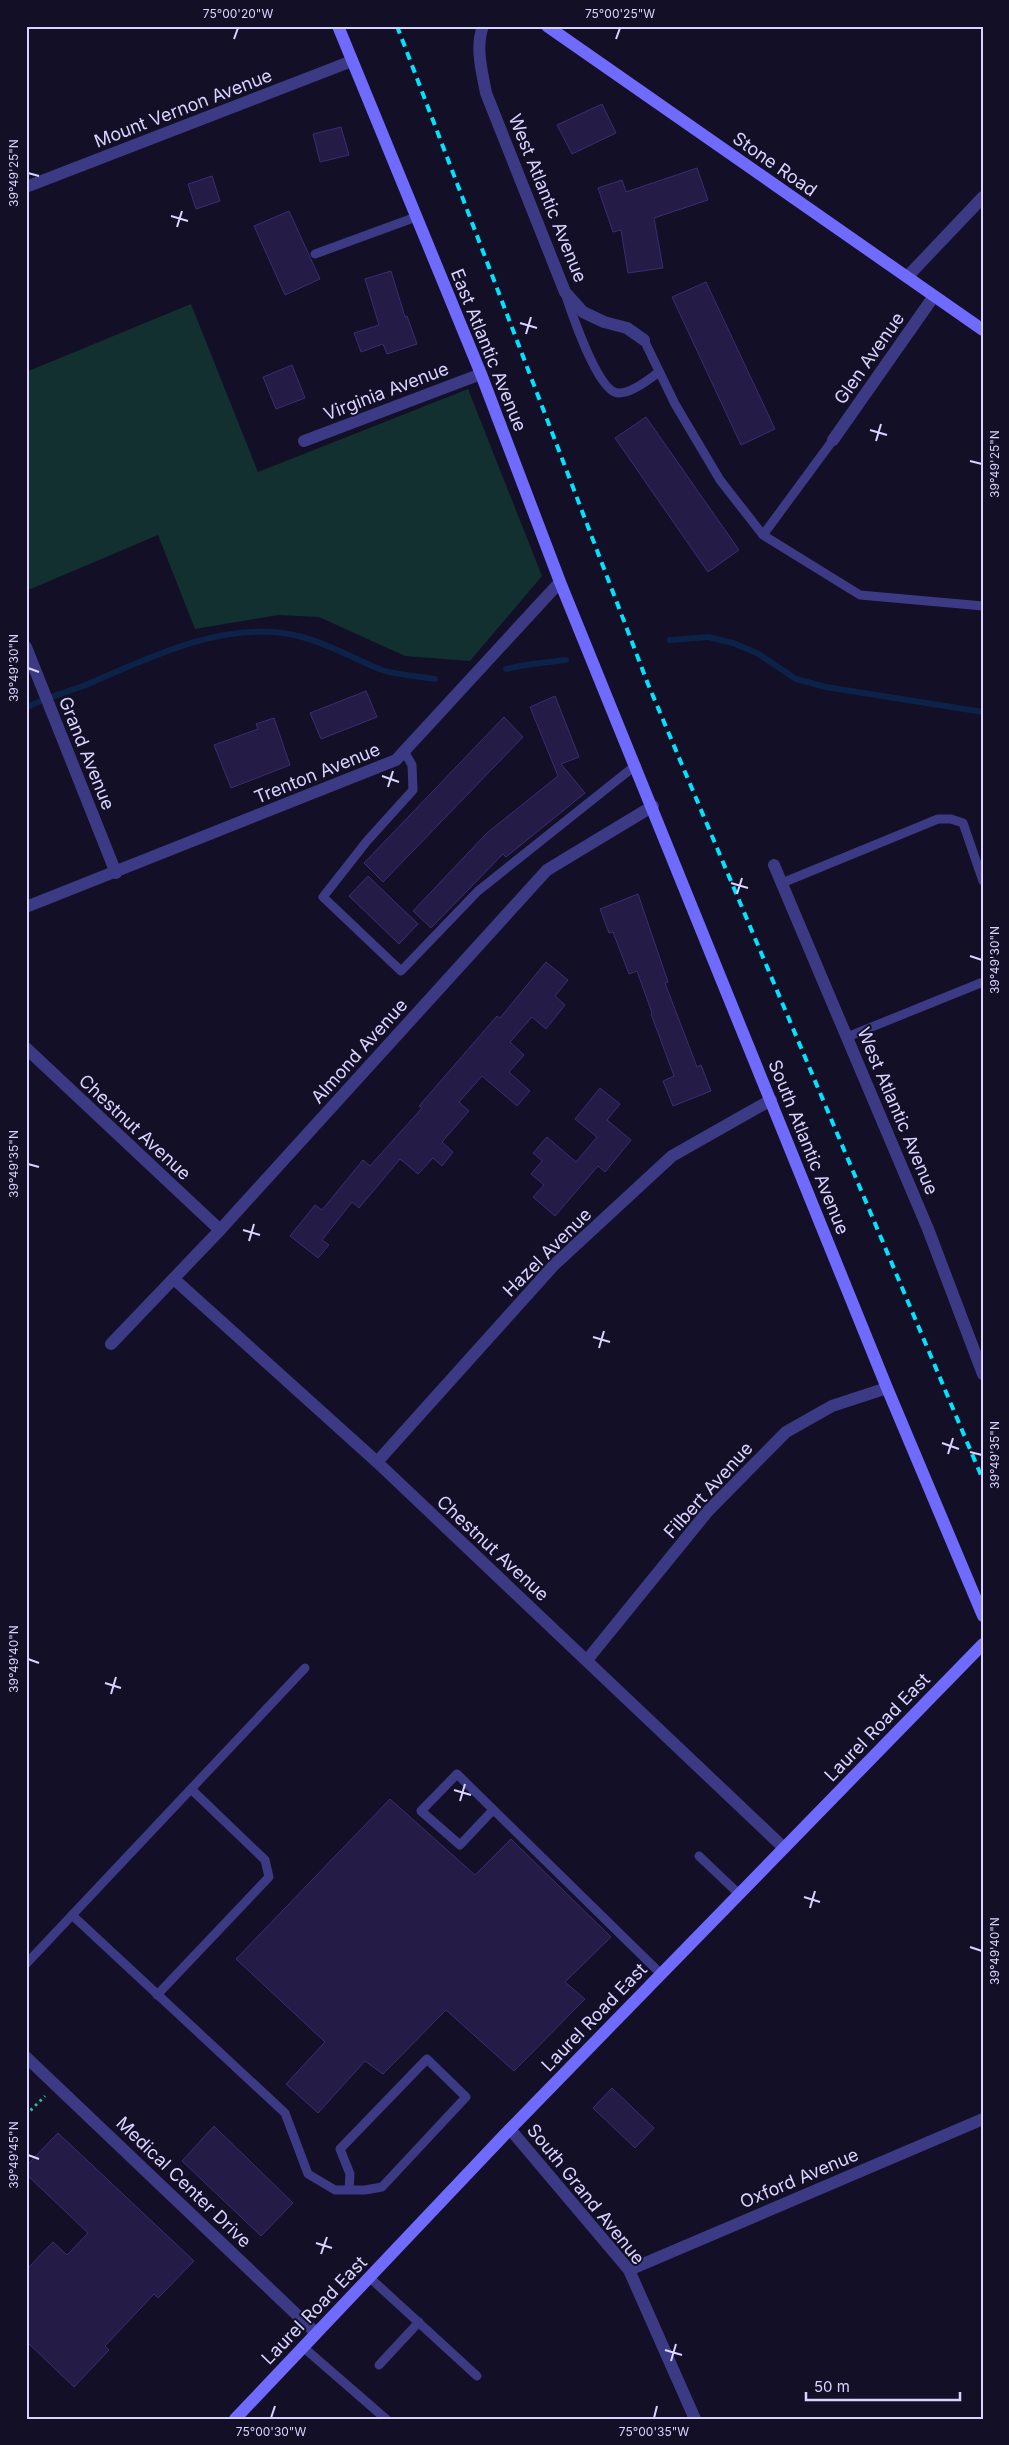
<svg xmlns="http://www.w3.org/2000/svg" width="1009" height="2445" font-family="Inter,sans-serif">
<rect width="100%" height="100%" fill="#130f26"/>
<!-- green -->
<polygon fill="#12302f" points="191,304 258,472 468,389 542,576 470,661 405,656 319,617 278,615 195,629 158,535 26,591 26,372"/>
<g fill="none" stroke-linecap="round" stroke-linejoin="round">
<!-- stream -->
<g stroke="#0c2248" stroke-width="6">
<polyline points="670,640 708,637 733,643 757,653 796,679 826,687 983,712"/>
<polyline points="506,669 525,665 566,660"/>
<path d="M26,708c17,-10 39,-15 57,-22 62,-26 131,-62 200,-53 36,5 66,24 99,37 10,4 41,7 53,9"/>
</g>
</g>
<!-- building -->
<g fill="#241b47" stroke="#3b2d73">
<polygon points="602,104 616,133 572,154 557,125"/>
<polygon points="341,127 349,155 320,162 313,134"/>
<polygon points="697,168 708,200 654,218 663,268 628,273 621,230 613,232 598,188 622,180 626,192"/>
<polygon points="212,176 220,201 196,209 188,184"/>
<polygon points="289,211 320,279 285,295 254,226"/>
<polygon points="391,271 405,317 407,316 417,344 387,354 383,344 361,352 354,333 379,325 365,279"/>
<polygon points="706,282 775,429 741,445 672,297"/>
<polygon points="292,365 305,398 276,409 263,377"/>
<polygon points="646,417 739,550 708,572 615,438"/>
<polygon points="366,691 377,717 321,739 310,713"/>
<polygon points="555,696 579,757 561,764 585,793 506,857 503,854 431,928 413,911 487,833 558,776 530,707"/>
<polygon points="504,717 523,737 383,882 364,863"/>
<polygon points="274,718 290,765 231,788 214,745 258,729 256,724"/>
<polygon points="368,876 418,924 399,944 349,896"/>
<polygon points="638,894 668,982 665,983 697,1067 701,1065 711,1091 673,1106 663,1081 674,1076 651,1014 652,1013 637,971 629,974 613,932 609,933 600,909"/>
<polygon points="546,962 568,980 555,996 565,1005 546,1029 532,1017 510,1042 524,1055 509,1072 530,1091 517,1106 482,1076 459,1102 469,1111 442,1142 453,1152 442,1166 433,1158 418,1174 400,1159 359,1208 352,1202 322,1240 329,1245 318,1258 290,1236 315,1205 322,1210 363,1160 370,1166 422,1108 419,1106 497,1016 500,1018"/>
<polygon points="600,1088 620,1104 607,1120 631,1140 605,1172 598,1166 555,1216 533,1197 544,1185 531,1174 542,1161 533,1153 547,1137 576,1162 597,1137 575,1119"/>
<polygon points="390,1799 475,1875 511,1839 611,1937 565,1982 585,1999 514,2071 446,2010 383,2074 365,2061 318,2113 286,2084 325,2042 236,1959"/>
<polygon points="612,2088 654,2128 635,2148 593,2108"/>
<polygon points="214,2126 293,2203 261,2236 182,2161"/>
<polygon points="58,2133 194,2261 158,2298 154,2294 105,2346 109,2350 74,2387 26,2341 26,2270 53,2242 67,2255 88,2233 26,2174 26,2166"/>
</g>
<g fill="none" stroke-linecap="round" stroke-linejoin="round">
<!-- path -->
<polyline stroke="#2fb8b0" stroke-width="3" stroke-dasharray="2.5 4" stroke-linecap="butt" points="26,2115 45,2096"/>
<!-- lane -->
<g stroke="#3d3a85" stroke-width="9">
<polyline points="315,254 416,217"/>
<path d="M566,296c6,18 32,96 52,97 13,1 31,-14 41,-21"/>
<polyline points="644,340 675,404 720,480 763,535 860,595 983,606"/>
<polyline points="763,535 833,440"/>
<polyline points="404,751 412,765 413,790 367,841 323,897 401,971 478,891 636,765"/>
<polyline points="782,883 938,819 951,819 963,823 983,881"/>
<polyline points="847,1037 983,982"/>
<polyline points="493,1810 460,1845 421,1811 457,1774 661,1974"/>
<polyline points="699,1856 739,1894"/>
<polyline points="72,1915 285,2113 308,2174 335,2190 365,2190 382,2187 466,2097 427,2059 340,2149 350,2174 349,2190"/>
<polyline points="26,1964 305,1668"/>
<polyline points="157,1995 269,1877 265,1860 191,1789"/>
<polyline points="369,2277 477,2376"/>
<polyline points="303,2347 386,2419"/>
<polyline points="379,2365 419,2322"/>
</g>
<!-- street -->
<g stroke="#3d3a85" stroke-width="12">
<path d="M483,26c-8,22 -1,45 3,67l79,199 18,20 21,10 23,6 17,12"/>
<polyline points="26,187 352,61"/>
<polyline points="907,277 983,197"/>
<polyline points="833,440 934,296"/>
<polyline points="304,441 481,374"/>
<polyline points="26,647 116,873"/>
<polyline points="774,865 928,1229 983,1374"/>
<polyline points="26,907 396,760 560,582"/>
<polyline points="26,1048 220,1230"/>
<polyline points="174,1279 377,1462 784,1848"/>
<polyline points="111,1344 220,1230 547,870 653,806"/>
<polyline points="377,1462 554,1265 672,1156 771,1100"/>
<polyline points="587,1660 708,1511 786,1432 832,1406 887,1388"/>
<polyline points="26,2057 316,2333"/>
<polyline points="510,2129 629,2270 695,2419"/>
<polyline points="629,2270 983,2119"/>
</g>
<!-- secondary -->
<g stroke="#6f6bff" stroke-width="12">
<polyline points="338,26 481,374 560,582 887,1388 983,1616"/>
<polyline points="547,26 983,330"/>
<polyline points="235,2419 510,2129 983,1644"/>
</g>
<!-- rail -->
<polyline stroke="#00e5ff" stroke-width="4" stroke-dasharray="8 6" stroke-linecap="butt" points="397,26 648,684 983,1480"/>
</g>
<!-- ticks -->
<path fill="none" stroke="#d9d4ff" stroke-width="2" d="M234,39l4,-11M616,39l4,-11M28,173l11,3M171,216l17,5M177,227l5,-16M520,323l17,5M526,334l5,-17M870,430l17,5M876,441l5,-17M970,461l12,3M28,668l11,4M382,776l17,6M388,787l5,-16M731,883l17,5M737,894l5,-16M970,956l12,4M28,1164l11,3M243,1230l17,5M249,1241l5,-17M593,1337l17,5M599,1348l5,-17M942,1443l17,6M970,1452l12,3M948,1454l5,-16M28,1659l11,4M105,1683l16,5M111,1694l5,-17M454,1790l17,5M460,1801l5,-17M804,1897l16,5M810,1908l5,-17M970,1947l12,4M28,2155l11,4M316,2243l16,5M321,2254l6,-17M665,2350l17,5M671,2361l5,-17M271,2418l4,-12M654,2418l3,-12"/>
<g text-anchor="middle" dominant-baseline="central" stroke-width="4" stroke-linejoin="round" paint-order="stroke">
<!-- street labels -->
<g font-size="18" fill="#d9d4ff" stroke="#130f26">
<text transform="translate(183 108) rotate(-21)">Mount Vernon Avenue</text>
<text transform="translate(775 164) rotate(35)">Stone Road</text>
<text transform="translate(548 198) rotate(68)">West Atlantic Avenue</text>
<text transform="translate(489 350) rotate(68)">East Atlantic Avenue</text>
<text transform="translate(869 358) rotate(-55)">Glen Avenue</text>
<text transform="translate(386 391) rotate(-21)">Virginia Avenue</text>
<text transform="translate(87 753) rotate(68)">Grand Avenue</text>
<text transform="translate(317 773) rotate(-22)">Trenton Avenue</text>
<text transform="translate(359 1051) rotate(-48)">Almond Avenue</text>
<text transform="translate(898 1111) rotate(67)">West Atlantic Avenue</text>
<text transform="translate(135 1127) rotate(43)">Chestnut Avenue</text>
<text transform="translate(809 1147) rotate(68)">South Atlantic Avenue</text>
<text transform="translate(547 1252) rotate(-45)">Hazel Avenue</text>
<text transform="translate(708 1490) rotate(-48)">Filbert Avenue</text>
<text transform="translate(493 1548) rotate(43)">Chestnut Avenue</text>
<text transform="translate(877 1727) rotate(-46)">Laurel Road East</text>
<text transform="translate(594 2017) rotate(-46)">Laurel Road East</text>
<text transform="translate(799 2178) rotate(-23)">Oxford Avenue</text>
<text transform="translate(184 2182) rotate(44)">Medical Center Drive</text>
<text transform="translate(586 2194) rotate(51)">South Grand Avenue</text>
<text transform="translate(314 2310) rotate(-46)">Laurel Road East</text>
</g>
</g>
<!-- border -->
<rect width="1009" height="2445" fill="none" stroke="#130f26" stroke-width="55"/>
<!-- scale -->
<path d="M806 2392v8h154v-8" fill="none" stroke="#d9d4ff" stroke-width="2.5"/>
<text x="814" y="2392" font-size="15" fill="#d9d4ff" stroke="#130f26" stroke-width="4" paint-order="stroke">50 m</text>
<rect x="28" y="28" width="954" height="2390" fill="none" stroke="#d9d4ff" stroke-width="2"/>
<g font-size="12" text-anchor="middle" fill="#d9d4ff">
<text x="238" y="18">75°00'20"W</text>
<text x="620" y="18">75°00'25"W</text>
<text transform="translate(14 173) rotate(-90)" y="4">39°49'25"N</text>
<text transform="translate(995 464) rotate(-90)" y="4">39°49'25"N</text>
<text transform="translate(14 668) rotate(-90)" y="4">39°49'30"N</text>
<text transform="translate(995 960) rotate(-90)" y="4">39°49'30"N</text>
<text transform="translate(14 1164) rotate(-90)" y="4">39°49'35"N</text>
<text transform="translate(995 1455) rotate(-90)" y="4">39°49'35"N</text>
<text transform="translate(14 1659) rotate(-90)" y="4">39°49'40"N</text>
<text transform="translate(995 1951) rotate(-90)" y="4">39°49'40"N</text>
<text transform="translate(14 2155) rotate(-90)" y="4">39°49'45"N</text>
<text x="271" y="2436">75°00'30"W</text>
<text x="654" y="2436">75°00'35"W</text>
</g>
</svg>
